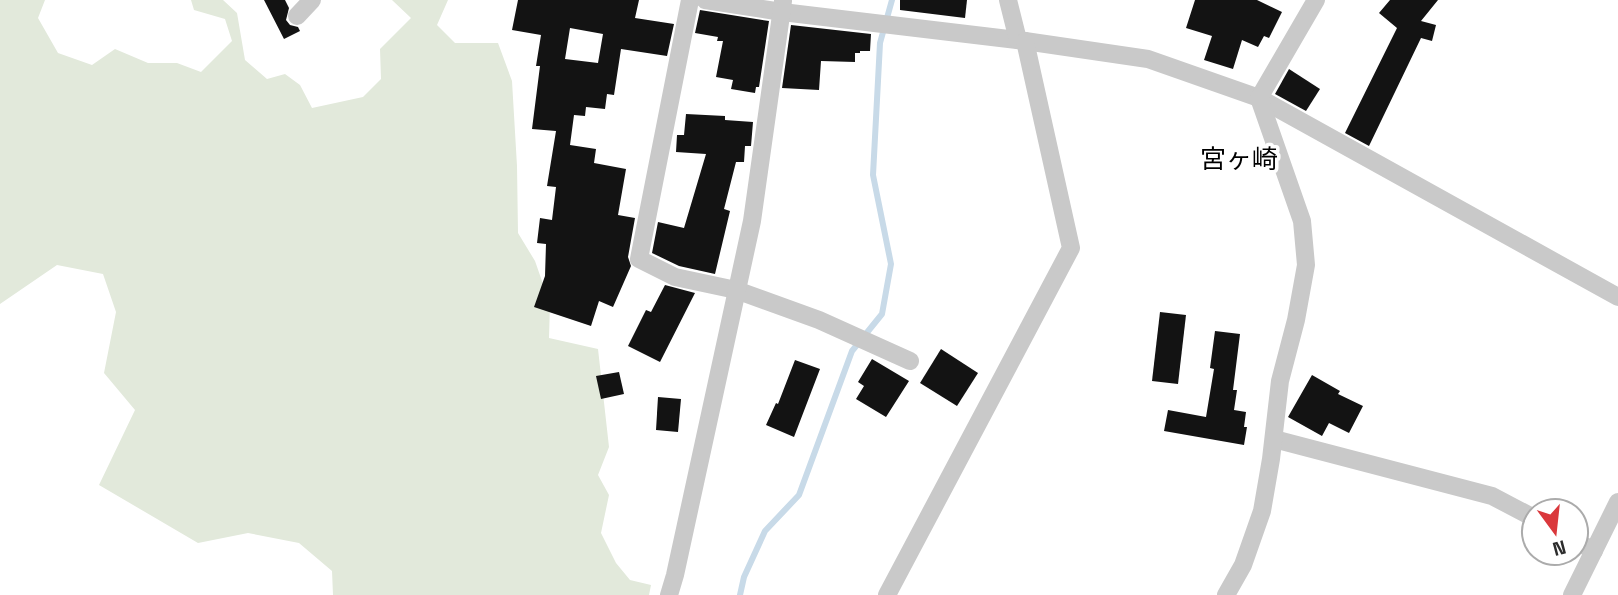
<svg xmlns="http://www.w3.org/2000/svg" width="1618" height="595" font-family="'Space Grotesk','Noto Sans JP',sans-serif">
<rect width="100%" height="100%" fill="#fff"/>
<!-- green -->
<polygon fill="#e2e9db" points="0,0 45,0 38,18 58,53 92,65 115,49 148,63 177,63 201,72 232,41 225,19 194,10 191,0 223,0 237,13 245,60 267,79 285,74 300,85 312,108 363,97 381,79 380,49 411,18 392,0 448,0 437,25 455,43 498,43 512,81 517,166 518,233 535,261 550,304 549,338 598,349 609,447 598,475 609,495 601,533 616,563 630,580 651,585 649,595 333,595 332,571 299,543 248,533 198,543 99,485 135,410 104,373 116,312 103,274 57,265 0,304"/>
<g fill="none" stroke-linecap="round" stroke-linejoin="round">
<!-- stream -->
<polyline stroke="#c8dae8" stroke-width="6" points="740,595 744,577 765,531 799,495 852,351 882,314 891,264 873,175 880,43 892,0"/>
</g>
<!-- building -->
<g fill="#131313" fill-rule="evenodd">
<polygon points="264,0 285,0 289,8 286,20 290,25 298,27 300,31 284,39"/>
<path d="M518,0h121l-4,18 39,6 -7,32 -46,-7 -7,46 -7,-1 -2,15 -19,-2 -1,9 -11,-1 -4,30 26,4 -2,14 32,6 -8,46 17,3 -7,39 3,9 -18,41 -14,-6 -8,25 -57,-19 11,-31 1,-32 -9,-1 3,-25 12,2 4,-33 -9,-1 9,-55 -24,-2 8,-63h-4l5,-31 -29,-5zM570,28l33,6 -5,29 -33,-4z"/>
<polygon points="900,0 967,0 965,18 900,10"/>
<polygon points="1195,0 1257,0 1282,12 1269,38 1264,36 1258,47 1242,40 1233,69 1204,60 1212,36 1186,28"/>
<polygon points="1390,0 1438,0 1421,21 1436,25 1432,41 1421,38 1369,146 1345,133 1397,28 1379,13"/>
<polygon points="700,10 769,21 759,87 756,87 755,93 731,89 733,80 716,77 723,41 717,41 718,37 695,33"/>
<polygon points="791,25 871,34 870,51 860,51 860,53 855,53 855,62 821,61 819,90 782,88"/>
<polygon points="1289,69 1320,89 1306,111 1275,94"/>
<polygon points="686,114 725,116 725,120 753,122 751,146 745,146 744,162 736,162 724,209 730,211 715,274 679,266 652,253 658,222 684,228 706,154 676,152 677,135 684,135"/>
<polygon points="665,285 695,293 660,362 628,346 646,310 651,312"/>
<polygon points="1160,312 1186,315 1178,384 1152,381"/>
<polygon points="1215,331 1240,334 1233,390 1237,390 1234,410 1246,412 1244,427 1247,427 1244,445 1164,431 1168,410 1206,417 1214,369 1210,368"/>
<polygon points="941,349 978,373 957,406 920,383"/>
<polygon points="872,359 909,381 886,417 856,399 864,386 858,382"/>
<polygon points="795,360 820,369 794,437 766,425 776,403 778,404"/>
<polygon points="619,372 624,394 601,399 596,376"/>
<polygon points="1312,375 1340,391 1338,394 1363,406 1349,433 1329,423 1322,436 1288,417"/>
<polygon points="658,397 681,399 678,432 656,430"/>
</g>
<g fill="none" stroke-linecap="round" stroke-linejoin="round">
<!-- street -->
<g stroke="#c9c9c9" stroke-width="18">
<polyline points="690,0 639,259 675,277 736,290 819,320 910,361"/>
<polyline points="705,0 782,12 1025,41 1148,59 1259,98 1618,297"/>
<polyline points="1008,0 1018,40"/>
<polyline points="297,16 312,0"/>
<polyline points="1274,439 1492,496 1534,518"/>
<polyline points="1576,541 1594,551"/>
<polyline points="669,595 675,575 752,221 783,1"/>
<polyline points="887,595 1071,248 1025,41"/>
<polyline points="1226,595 1243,565 1262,511 1271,459 1280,381 1296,320 1306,265 1302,221 1259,98 1316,0"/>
<polyline points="1572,595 1618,502"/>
</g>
</g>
<g text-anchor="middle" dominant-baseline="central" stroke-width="7" stroke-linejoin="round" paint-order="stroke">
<!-- quarter labels -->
<g font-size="26" fill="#000" stroke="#fff">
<text x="1239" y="159">宮ヶ崎</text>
</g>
</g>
<!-- north arrow -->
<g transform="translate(1555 532) rotate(165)"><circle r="33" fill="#ffffff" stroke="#ababab" stroke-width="2"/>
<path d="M0-5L12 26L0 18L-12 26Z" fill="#da383c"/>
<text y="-10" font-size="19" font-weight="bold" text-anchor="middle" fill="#2c2c2c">N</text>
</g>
</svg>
